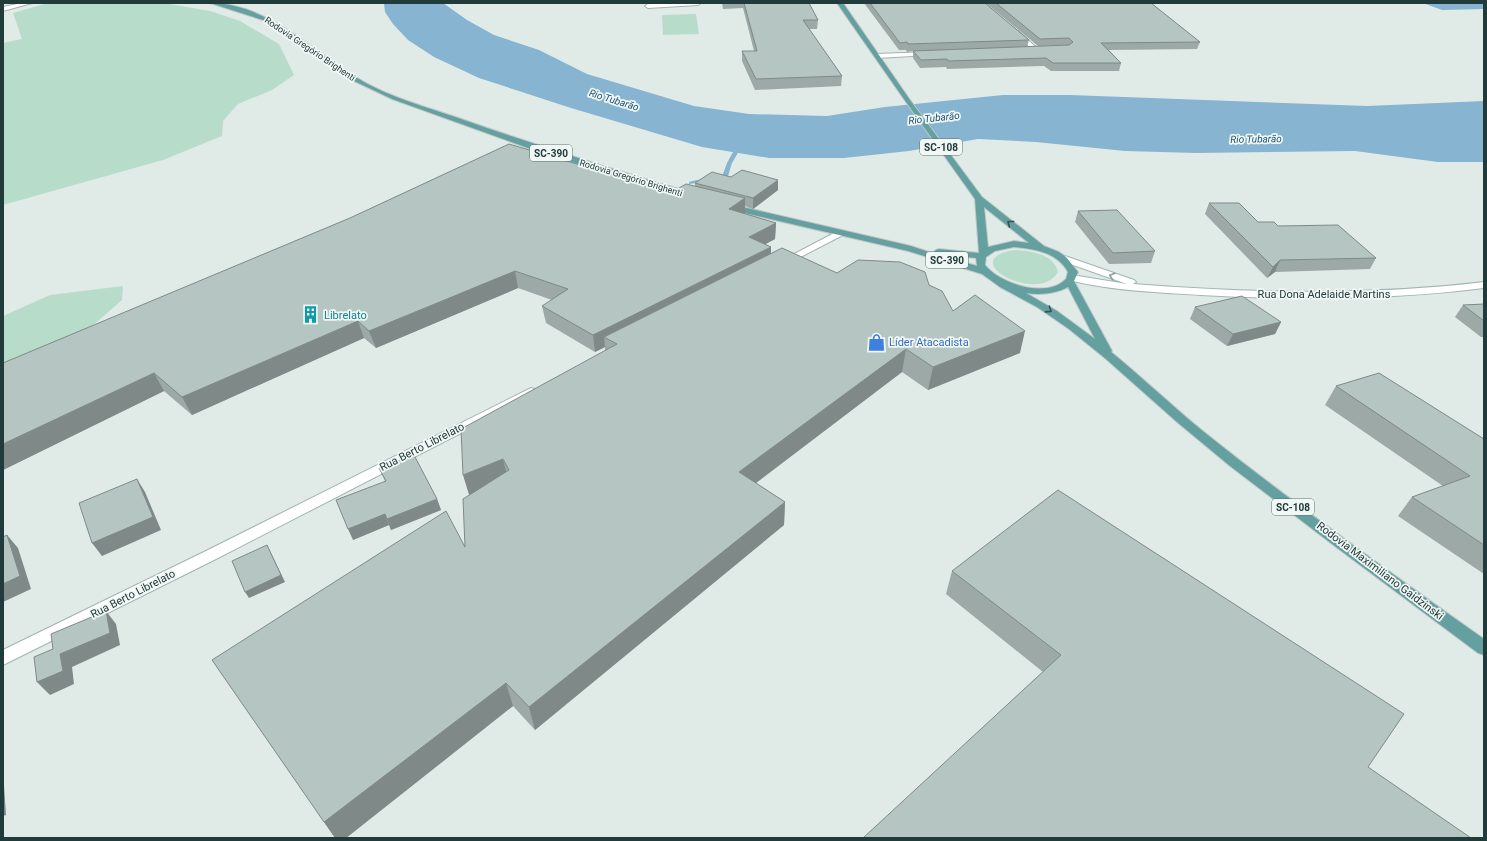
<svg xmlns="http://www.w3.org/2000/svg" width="1487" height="841" font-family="Roboto,sans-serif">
<rect width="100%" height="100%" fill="#e0ebe8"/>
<!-- green -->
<g fill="#b8dcca">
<polygon points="48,3 164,3 210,11 240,21 279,44 294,75 272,90 238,104 223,121 222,136 163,160 3,205 3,43 22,39 13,13"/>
<polygon points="696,14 699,34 663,35 662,15"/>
<path d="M1015,250c16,1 39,4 43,22 -19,34 -105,-13 -43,-22z"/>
<polygon points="123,286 122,300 75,341 3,386 3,316 50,295"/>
</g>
<!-- water -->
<g fill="#87b4d0">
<polygon points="384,3 443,3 467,20 494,35 539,50 587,74 694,106 749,114 827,116 885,107 1003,95 1070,95 1367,106 1484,101 1484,162 1438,162 1355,151 1196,153 1125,151 1036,142 978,139 909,151 844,158 769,158 702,147 571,108 479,78 434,57 408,40 393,24 385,12"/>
<polygon points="1423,3 1484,3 1484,9 1442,10"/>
</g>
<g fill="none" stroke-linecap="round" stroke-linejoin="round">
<!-- stream -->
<path fill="#87b4d0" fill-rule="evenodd" d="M738,143l5,1 -11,19 -4,13 -10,4 -29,4v-2c11,-4 24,-2 34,-8l4,-11z"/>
<defs>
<g id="street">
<polygon points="22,3 32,3 3,11 3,7"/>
<polygon points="671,3 701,3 698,5 648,8 645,6 648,4"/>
<polygon points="1014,31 1018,31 1038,49 1038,51 1034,51 1014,33"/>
<polygon points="928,52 931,54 930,55 877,58 874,56 877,54"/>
<polygon points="840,230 843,231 844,233 843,235 787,264 781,264 779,262"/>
<polygon points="531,388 535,389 537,392 535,395 216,559 3,665 3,650 206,551"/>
</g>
<path id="secondary" d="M1065,256l69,24 2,2 -3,2c117,9 234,12 351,-2v6c-94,12 -189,12 -284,7 -44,-3 -88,-4 -131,-15l-2,-2 5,-3 55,9 -65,-23 -2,-2 2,-2z"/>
<g id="primary">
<path d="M210,3c56,0 100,46 144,73 33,21 73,31 110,44 75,26 151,50 228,73l1,2 -1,2h-6l-147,-45 -147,-53 -40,-19 -86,-59z"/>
<path d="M837,3h6l67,97 72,97 62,49 15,6 7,5 12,15 -4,9 38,70 -1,1c32,26 61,54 93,80 90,72 185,140 280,207v16l-6,-2 -142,-106 -106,-81 -53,-44 -71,-63 -37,-30 -32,-22 -37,-20 -18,-13 -74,-23 -181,-42 -1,-2 1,-2 3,-1 181,42 24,8 -1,-2 2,-2 3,-1 40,4 -4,-54 -69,-97zM984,207l45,36 -15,-2 -26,6zM1014,247c21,2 43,5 54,25l-2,7c-19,20 -66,5 -81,-14l1,-8 9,-6zM940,255l36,3 1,8zM1068,287l27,52 -38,-28 -31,-18c14,2 29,1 42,-6z"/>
</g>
</defs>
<!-- street casing -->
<use href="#street" stroke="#a3b3b0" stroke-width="2"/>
<!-- secondary casing -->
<use href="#secondary" stroke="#9fb6b3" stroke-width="2"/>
<!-- primary casing -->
<use href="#primary" stroke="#c1c8c8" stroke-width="2"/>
<!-- street -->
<use href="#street" fill="#fff" fill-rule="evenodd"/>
<!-- secondary -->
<use href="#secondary" fill="#fff" fill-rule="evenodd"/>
<!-- primary -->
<use href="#primary" fill="#64a09f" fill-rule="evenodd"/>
</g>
<!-- wall -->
<g fill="#9ca9a7">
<polygon points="722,3 809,3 818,20 817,29 809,29 842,76 841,86 755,90 742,61 742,51 754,51 743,8 723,9"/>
<polygon points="864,3 985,3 1029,40 1027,47 1038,46 986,3 1151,3 1200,42 1197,49 1109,50 1121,63 1119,71 1051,71 1044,66 947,69 946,67 920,68 913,58 913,51 907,52 906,50 899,50"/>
<polygon points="695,183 778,190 753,209 745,206 745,214 776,223 775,239 765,244 771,247 771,253 837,273 929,285 953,311 1020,353 928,390 902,372 756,483 785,502 784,525 535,730 513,706 346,838 335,838 324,822 465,547 469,496 605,351 605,347 595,352 546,323 542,306 552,300 518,288 376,348 364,338 192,415 164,391 3,470 3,363 672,192 695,186"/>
<polygon points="1209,203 1258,222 1278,226 1376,258 1370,269 1275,272 1267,278 1205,214"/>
<polygon points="1078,211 1155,251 1151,263 1109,264 1075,222"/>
<polygon points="1484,304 1484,337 1481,337 1455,317 1463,305"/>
<polygon points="1195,307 1281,322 1275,334 1227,346 1190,319"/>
<polygon points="1336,386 1484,439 1484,574 1398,516 1412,497 1443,486 1325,405"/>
<polygon points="379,468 437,499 441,510 391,530 389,525 353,540 385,481"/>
<polygon points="952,571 1368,767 1043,672 946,594"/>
</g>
<!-- shaded-wall -->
<g fill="#7f8a88">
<polygon points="778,180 778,190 753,209 753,198"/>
<polygon points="745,198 745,214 729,209"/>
<polygon points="776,223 775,239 749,253 749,237"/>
<polygon points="771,247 771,264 604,337 605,347 595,352 593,335"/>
<polygon points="1280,260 1275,272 1267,278 1273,267"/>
<polygon points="515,271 518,288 376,348 369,331"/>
<polygon points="358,321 364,338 192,415 182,397"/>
<polygon points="1281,322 1275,334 1227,346 1233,334"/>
<polygon points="1025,331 1020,353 928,390 933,367"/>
<polygon points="906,349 902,372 740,495 739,472"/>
<polygon points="154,373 164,391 3,470 3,444"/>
<polygon points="503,459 509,483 470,498 463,475"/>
<polygon points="137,479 145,492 161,530 102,556 92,543"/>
<polygon points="437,499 441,510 391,530 387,519"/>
<polygon points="785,502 784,525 535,730 529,707"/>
<polygon points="385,514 389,525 353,540 348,529"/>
<polygon points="7,535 18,548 31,589 3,602 3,584"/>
<polygon points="267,545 285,582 249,598 245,592"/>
<polygon points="106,611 116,624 120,645 72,667 74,684 50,695 37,682 60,654"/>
<polygon points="506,683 513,706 346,838 335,838 324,822"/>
<polygon points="3,770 6,815 3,816"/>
</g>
<!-- building -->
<g fill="#b5c5c2" stroke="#7f8a88">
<polygon points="744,3 809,3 818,20 803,20 842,76 756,79 742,51 757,51"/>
<polygon points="870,3 985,3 1029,40 908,44 907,42 900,43"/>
<polygon points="996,3 1151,3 1200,42 1101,43 1121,63 1053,63 1046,58 948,61 947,59 921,60 913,51 1069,45 1073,42 1069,38 1040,39"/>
<polygon points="509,144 672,192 686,184 745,198 729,209 776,223 749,237 771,247 593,335 542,306 568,289 515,271 369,331 358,321 182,397 154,373 3,444 3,363 350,218"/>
<polygon points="742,170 778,180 753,198 695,183 712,172 731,177"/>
<polygon points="1209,203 1239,203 1258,222 1274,222 1278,226 1338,225 1376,258 1280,260 1273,267"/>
<polygon points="1117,210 1155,251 1113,253 1078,211"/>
<polygon points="782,248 837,273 858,260 900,262 925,272 929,285 942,291 953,311 975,295 1025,331 933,367 906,349 739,472 785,502 529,707 506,683 324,822 212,660 446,511 465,547 463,499 509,470 503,459 463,475 461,429 617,344 604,337"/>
<polygon points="1242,296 1281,322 1233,334 1195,307"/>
<polygon points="1484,304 1484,321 1463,305"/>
<polygon points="1379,373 1484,439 1484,545 1412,497 1470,476 1336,386"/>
<polygon points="414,455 437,499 387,519 385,514 348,529 336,500 386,481 379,468"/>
<polygon points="137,479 153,517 92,543 79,503"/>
<polygon points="1058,490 1404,714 1368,767 1471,838 863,838 1061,655 952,571"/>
<polygon points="7,535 20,576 3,584 3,537"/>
<polygon points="267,545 281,575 245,592 232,561"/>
<polygon points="106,611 110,633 60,654 63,671 37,682 34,657 53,649 51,634"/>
</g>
<!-- one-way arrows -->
<defs><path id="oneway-chevron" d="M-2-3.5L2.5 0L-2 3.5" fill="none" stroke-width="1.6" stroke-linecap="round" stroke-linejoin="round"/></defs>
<g stroke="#325453">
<use href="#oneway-chevron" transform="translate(1010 223) rotate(-142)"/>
<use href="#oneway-chevron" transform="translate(1049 310) rotate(33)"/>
</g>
<use stroke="#909d9c" href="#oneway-chevron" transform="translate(1112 276) rotate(-163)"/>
<!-- icons -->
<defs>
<symbol id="building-bare" viewBox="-9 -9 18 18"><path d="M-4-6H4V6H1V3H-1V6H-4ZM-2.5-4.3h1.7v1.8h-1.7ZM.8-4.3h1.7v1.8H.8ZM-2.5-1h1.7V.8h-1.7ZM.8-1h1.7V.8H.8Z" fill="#0f9aa8" stroke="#f0f7f5" stroke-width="2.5" paint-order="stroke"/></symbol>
<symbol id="shop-bare" viewBox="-9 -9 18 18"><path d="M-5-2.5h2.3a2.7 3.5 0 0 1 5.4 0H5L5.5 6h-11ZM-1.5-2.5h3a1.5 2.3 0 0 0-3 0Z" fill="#3f7fe0" stroke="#f0f7f5" stroke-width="2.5" paint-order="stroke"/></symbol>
</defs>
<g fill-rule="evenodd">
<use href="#building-bare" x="298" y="302" width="25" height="25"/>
<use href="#shop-bare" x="864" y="330" width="25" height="25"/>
</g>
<g text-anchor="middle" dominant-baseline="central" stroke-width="3.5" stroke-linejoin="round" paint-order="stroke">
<!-- far-street labels -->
<g font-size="9" fill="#213b3a" stroke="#f0f7f5">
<text transform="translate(310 49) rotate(34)">Rodovia Gregório Brighenti</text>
<text transform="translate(631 178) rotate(17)">Rodovia Gregório Brighenti</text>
</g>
<!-- far-water labels -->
<g font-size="10" font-style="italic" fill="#1c5176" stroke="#f0f7f5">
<text transform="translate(614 100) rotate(17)">Rio Tubarão</text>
<text transform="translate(934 118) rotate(-6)">Rio Tubarão</text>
<text transform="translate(1256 139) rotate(-1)">Rio Tubarão</text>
</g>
<!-- shield labels -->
<g fill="#f0f7f5" stroke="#5f7372" stroke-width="1">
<rect x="920" y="139" width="42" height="16" rx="3"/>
<rect x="530" y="145" width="42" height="16" rx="3"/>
<rect x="926" y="252" width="42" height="16" rx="3"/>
<rect x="1272" y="499" width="42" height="16" rx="3"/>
</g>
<g font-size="10" font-weight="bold" fill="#213b3a">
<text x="941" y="147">SC-108</text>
<text x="551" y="153">SC-390</text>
<text x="947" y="260">SC-390</text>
<text x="1293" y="507">SC-108</text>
</g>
<!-- street labels -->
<g font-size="11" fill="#213b3a" stroke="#f0f7f5">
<text x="1324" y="294">Rua Dona Adelaide Martins</text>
<text transform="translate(422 447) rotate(-27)">Rua Berto Librelato</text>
<text transform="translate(1380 571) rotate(37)">Rodovia Maximiliano Gaidzinski</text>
<text transform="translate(133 594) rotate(-27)">Rua Berto Librelato</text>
</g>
<!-- culture labels -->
<g font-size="11" fill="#0d838f" stroke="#f0f7f5" text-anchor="start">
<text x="324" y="315">Librelato</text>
</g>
<!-- shop labels -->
<g font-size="11" fill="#366cbe" stroke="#f0f7f5" text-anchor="start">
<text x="889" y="342">Líder Atacadista</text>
</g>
</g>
<!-- border -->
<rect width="1487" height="841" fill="none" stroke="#213b3a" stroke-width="8"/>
</svg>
